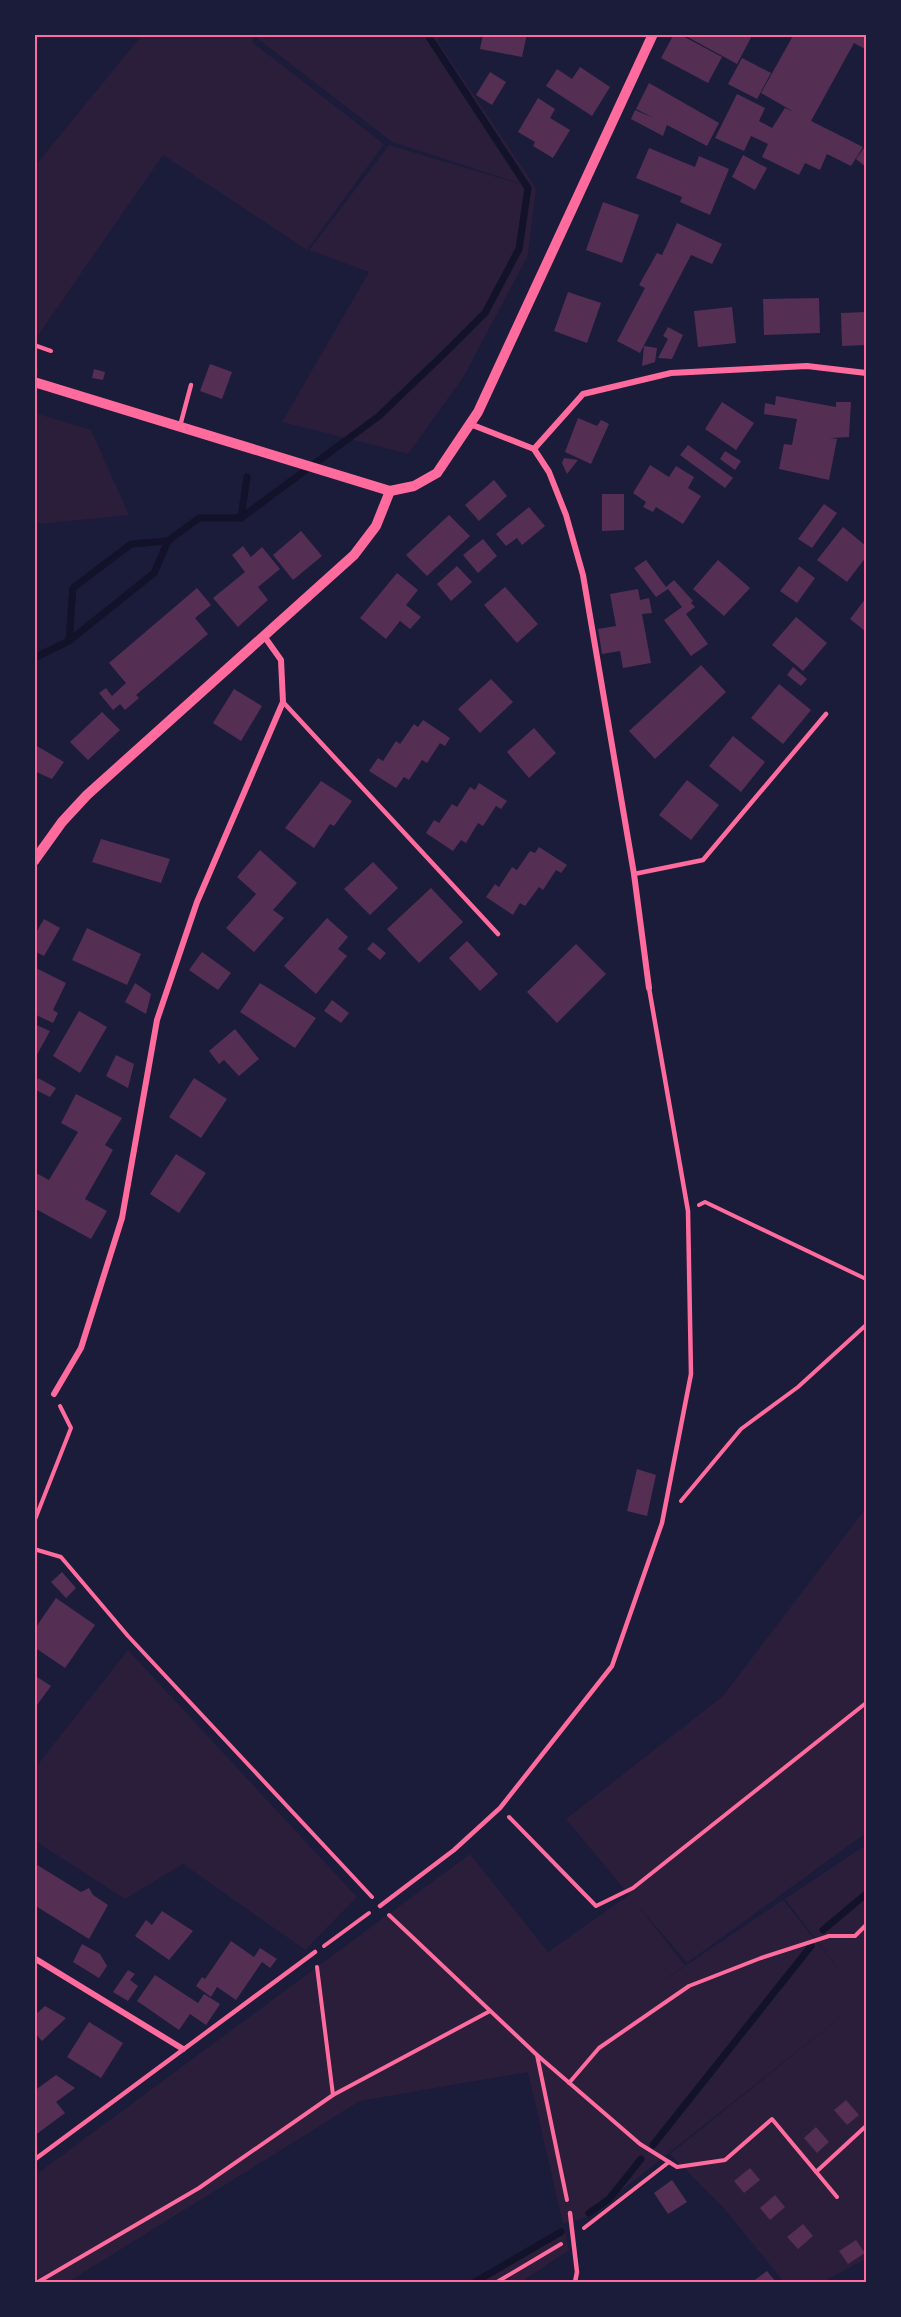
<svg xmlns="http://www.w3.org/2000/svg" width="901" height="2317" font-family="Overpass,sans-serif">
<rect width="100%" height="100%" fill="#1b1b3a"/>
<!-- green -->
<g fill="#2a1e3b">
<polygon points="142,35 254,35 252,42 384,144 307,250 163,155 39,334 34,332 35,166"/>
<polygon points="260,35 439,35 438,42 536,188 528,255 464,376 408,454 282,422 369,272 309,250 389,145 534,188 392,142 258,39"/>
<polygon points="35,413 91,430 129,515 40,524 35,519"/>
<polygon points="866,1508 866,1833 687,1963 634,1901 685,1965 658,1984 783,1900 841,1972 785,1899 866,1845 866,2259 822,2282 784,2282 721,2205 670,2154 863,1999 588,2217 563,2224 528,2072 360,2101 68,2282 35,2282 34,2176 470,1854 548,1952 629,1895 566,1819 723,1696"/>
<polygon points="128,1650 357,1897 305,1950 183,1864 125,1899 35,1841 35,1768"/>
<polygon points="565,2231 569,2250 521,2282 480,2282"/>
</g>
<g fill="none" stroke-linecap="round" stroke-linejoin="round">
<!-- stream -->
<g stroke="#12122b" stroke-width="7">
<polyline points="241,518 247,477"/>
<polyline points="69,641 73,588 131,544 168,541"/>
<polyline points="34,658 69,641 154,573 168,541 199,518 241,518 379,416 450,348 485,313 519,249 528,188 427,34"/>
<polyline points="823,1930 866,1894"/>
<polyline points="653,2145 811,1946"/>
<polyline points="589,2213 609,2199 641,2159"/>
<polyline points="475,2282 561,2232"/>
</g>
</g>
<!-- building -->
<g fill="#542f53">
<polygon points="483,34 527,34 522,57 480,49"/>
<polygon points="674,34 679,34 722,57 708,83 661,58"/>
<polygon points="682,34 753,34 737,64"/>
<polygon points="794,34 866,34 865,49 854,43 811,121 863,147 851,166 827,154 820,170 805,163 799,175 762,157 768,144 751,136 744,151 715,138 737,94 765,108 759,121 772,128 785,108 794,112 761,93"/>
<polygon points="742,58 771,73 757,99 728,84"/>
<polygon points="580,67 610,87 592,116 546,86 557,69 572,79"/>
<polygon points="490,72 506,82 492,105 476,95"/>
<polygon points="649,83 719,123 707,146 667,125 663,136 631,119 635,110 654,118 636,109"/>
<polygon points="538,98 555,109 550,118 570,130 553,158 533,146 535,142 518,132"/>
<polygon points="866,145 866,167 856,159"/>
<polygon points="649,148 695,167 699,156 729,169 710,215 680,202 687,185 682,197 636,178"/>
<polygon points="743,155 767,168 755,190 732,177"/>
<polygon points="603,202 639,215 622,263 586,250"/>
<polygon points="677,223 722,244 712,264 691,255 640,353 617,341 645,288 639,285 657,253 662,255"/>
<polygon points="568,292 601,303 587,343 554,331"/>
<polygon points="819,298 820,333 764,335 763,299"/>
<polygon points="732,307 736,343 698,347 694,311"/>
<polygon points="866,312 866,345 842,346 841,313"/>
<polygon points="668,327 683,335 672,359 658,358 668,339 663,336"/>
<polygon points="644,346 657,348 655,362 642,366"/>
<polygon points="210,364 232,372 222,399 200,391"/>
<polygon points="94,369 105,372 103,380 92,378"/>
<polygon points="776,396 836,407 836,402 851,402 849,437 830,438 837,439 829,480 779,469 784,444 792,445 797,419 764,414 765,403 775,405"/>
<polygon points="722,402 754,423 736,450 705,429"/>
<polygon points="578,418 597,426 601,420 609,424 591,464 565,452"/>
<polygon points="688,445 733,478 725,488 680,455"/>
<polygon points="725,451 741,461 735,470 720,459"/>
<polygon points="564,458 578,460 567,474 562,463"/>
<polygon points="650,465 669,477 676,466 694,477 688,488 701,496 683,524 656,507 653,512 643,507 646,502 633,493"/>
<polygon points="494,480 507,496 479,521 465,505"/>
<polygon points="602,494 624,494 624,530 602,531"/>
<polygon points="824,504 837,513 812,548 798,539"/>
<polygon points="529,507 545,526 522,545 517,538 506,546 496,534"/>
<polygon points="449,515 470,536 427,576 406,555"/>
<polygon points="843,527 866,546 866,557 847,582 817,560"/>
<polygon points="301,531 322,556 293,580 273,555"/>
<polygon points="483,539 497,556 478,573 463,555"/>
<polygon points="243,546 251,557 262,547 280,569 258,587 268,600 238,627 213,598 245,572 232,555"/>
<polygon points="646,560 666,587 674,580 693,601 691,603 695,607 686,614 708,644 691,656 664,620 682,607 668,589 656,597 634,568"/>
<polygon points="718,560 750,588 724,616 693,589"/>
<polygon points="457,566 472,582 451,601 437,584"/>
<polygon points="799,566 815,578 797,603 780,591"/>
<polygon points="397,573 418,590 406,605 421,617 410,629 400,621 386,639 360,618"/>
<polygon points="505,587 538,624 517,643 484,605"/>
<polygon points="197,588 211,605 195,618 208,634 136,695 139,698 125,710 120,704 113,710 99,693 106,688 112,696 126,683 109,663"/>
<polygon points="638,589 640,600 649,598 652,613 642,614 651,663 623,668 620,651 602,654 598,629 616,626 610,594"/>
<polygon points="866,598 866,632 850,619"/>
<polygon points="796,617 827,643 803,671 772,645"/>
<polygon points="701,665 726,692 655,759 629,731"/>
<polygon points="793,667 807,679 801,686 787,675"/>
<polygon points="491,679 513,702 480,733 458,709"/>
<polygon points="779,684 811,710 783,744 751,718"/>
<polygon points="234,689 262,706 241,741 213,723"/>
<polygon points="102,712 120,730 88,760 70,742"/>
<polygon points="423,720 450,738 445,746 440,743 427,763 422,760 409,780 404,777 396,788 369,771 378,758 383,761 396,741 400,744 414,724 418,727"/>
<polygon points="534,728 556,753 529,778 507,752"/>
<polygon points="733,736 765,762 741,792 709,766"/>
<polygon points="37,746 64,762 52,779 34,771 34,749"/>
<polygon points="687,780 719,805 691,840 659,815"/>
<polygon points="321,781 352,801 334,826 330,824 314,848 285,828"/>
<polygon points="479,783 507,801 501,809 496,806 483,826 478,823 466,843 461,840 453,851 426,833 434,820 439,823 452,804 457,807 470,787 475,790"/>
<polygon points="101,839 170,859 161,883 92,862"/>
<polygon points="539,847 567,865 561,873 556,870 543,890 539,887 525,906 520,903 513,915 486,897 495,884 499,887 512,867 517,870 530,851 535,853"/>
<polygon points="260,850 297,883 273,910 284,918 254,952 226,928 256,894 237,877"/>
<polygon points="373,862 398,888 370,915 344,889"/>
<polygon points="431,888 463,922 419,963 387,929"/>
<polygon points="327,918 348,937 338,949 347,956 316,994 284,966"/>
<polygon points="44,919 60,928 44,956 34,951 34,936"/>
<polygon points="87,928 141,954 127,985 72,960"/>
<polygon points="467,941 498,974 480,991 449,958"/>
<polygon points="373,942 386,953 380,960 367,949"/>
<polygon points="576,944 606,974 557,1023 527,992"/>
<polygon points="202,952 231,973 218,990 189,970"/>
<polygon points="34,967 66,983 53,1010 58,1013 53,1023 34,1014"/>
<polygon points="135,983 151,994 146,1014 125,1002"/>
<polygon points="260,983 316,1018 295,1048 240,1012"/>
<polygon points="332,1000 349,1013 341,1023 324,1011"/>
<polygon points="79,1011 107,1027 80,1073 53,1056"/>
<polygon points="34,1024 50,1031 34,1060"/>
<polygon points="235,1029 259,1059 239,1076 224,1060 219,1064 209,1051"/>
<polygon points="116,1055 134,1064 128,1088 106,1076"/>
<polygon points="38,1078 56,1088 50,1097 34,1089"/>
<polygon points="194,1078 227,1099 201,1138 169,1117"/>
<polygon points="76,1094 122,1118 105,1145 113,1150 85,1199 107,1211 91,1239 34,1208 34,1172 49,1180 78,1132 61,1123"/>
<polygon points="176,1154 206,1173 179,1213 150,1194"/>
<polygon points="637,1469 656,1475 647,1516 627,1511"/>
<polygon points="62,1572 76,1588 66,1598 51,1582"/>
<polygon points="56,1598 95,1625 65,1668 34,1647 34,1630"/>
<polygon points="34,1675 51,1686 34,1709"/>
<polygon points="34,1863 81,1892 89,1888 93,1895 108,1905 89,1939 34,1905"/>
<polygon points="162,1911 193,1931 169,1960 135,1936 146,1920 152,1925"/>
<polygon points="231,1941 254,1957 260,1948 277,1959 270,1968 262,1962 236,2000 217,1987 211,1997 196,1986 202,1977 205,1979"/>
<polygon points="82,1944 100,1954 107,1966 99,1978 73,1962"/>
<polygon points="128,1970 135,1974 130,1980 138,1986 128,2001 113,1992"/>
<polygon points="155,1975 198,2003 204,1994 220,2004 206,2025 190,2014 179,2030 137,2001"/>
<polygon points="45,2006 66,2018 42,2041 34,2032 34,2016"/>
<polygon points="89,2022 123,2043 101,2078 67,2057"/>
<polygon points="56,2075 75,2088 56,2102 65,2113 34,2136 34,2091"/>
<polygon points="846,2100 859,2115 847,2125 834,2110"/>
<polygon points="816,2127 829,2142 817,2153 804,2138"/>
<polygon points="750,2168 760,2180 744,2193 734,2181"/>
<polygon points="672,2180 687,2202 668,2214 654,2193"/>
<polygon points="775,2195 785,2207 770,2220 760,2208"/>
<polygon points="803,2224 813,2236 798,2249 787,2237"/>
<polygon points="856,2240 865,2253 848,2264 839,2251"/>
<polygon points="767,2271 776,2282 752,2282"/>
</g>
<g fill="none" stroke-linecap="round" stroke-linejoin="round">
<!-- path -->
<g stroke="#ff6b9d" stroke-width="4">
<polyline points="34,345 51,351"/>
<polyline points="699,1205 705,1202 866,1279"/>
<polyline points="681,1501 741,1429 798,1387 866,1325"/>
<polyline points="34,1522 71,1428 60,1406"/>
<polyline points="34,1549 61,1557 128,1636 372,1897"/>
<polyline points="509,1817 596,1906 633,1888 866,1703"/>
<polyline points="389,1915 537,2055 640,2144 677,2167 725,2160 772,2119 837,2197"/>
<polyline points="324,1946 369,1913"/>
<polyline points="537,2055 567,2200"/>
<polyline points="569,2083 599,2048 689,1986 761,1958 829,1936 855,1936 866,1925"/>
<polyline points="333,2095 490,2011"/>
<polyline points="816,2172 866,2126"/>
<polyline points="584,2228 669,2162"/>
<polyline points="38,2282 199,2188 333,2095 317,1967"/>
<polyline points="497,2282 561,2244"/>
</g>
<!-- service -->
<g stroke="#ff6b9d" stroke-width="4.5">
<polyline points="180,426 191,385"/>
<polyline points="283,702 498,934"/>
<polyline points="634,874 703,860 826,714"/>
<polyline points="380,1906 454,1850 500,1808 612,1666 662,1523 691,1374 688,1211 649,988"/>
<polyline points="34,2160 315,1952"/>
<polyline points="570,2213 577,2272 575,2282"/>
</g>
<!-- minor -->
<g stroke="#ff6b9d" stroke-width="6">
<polyline points="470,424 534,449 549,472 566,515 583,575 634,874 649,988"/>
<polyline points="534,449 583,394 671,373 807,366 866,373"/>
<polyline points="54,1394 81,1348 122,1218 157,1020 197,902 283,702 281,660 264,636"/>
<polyline points="34,1958 183,2049"/>
</g>
<!-- tertiary -->
<g stroke="#ff6b9d" stroke-width="10">
<polyline points="34,382 390,491 414,486 437,473 478,412 653,34"/>
<polyline points="34,861 62,822 87,795 354,555 376,526 390,491"/>
</g>
</g>
<!-- border -->
<rect width="901" height="2317" fill="none" stroke="#1b1b3a" stroke-width="72"/>
<rect x="36" y="36" width="829" height="2245" fill="none" stroke="#ff6b9d" stroke-width="2"/>
</svg>
